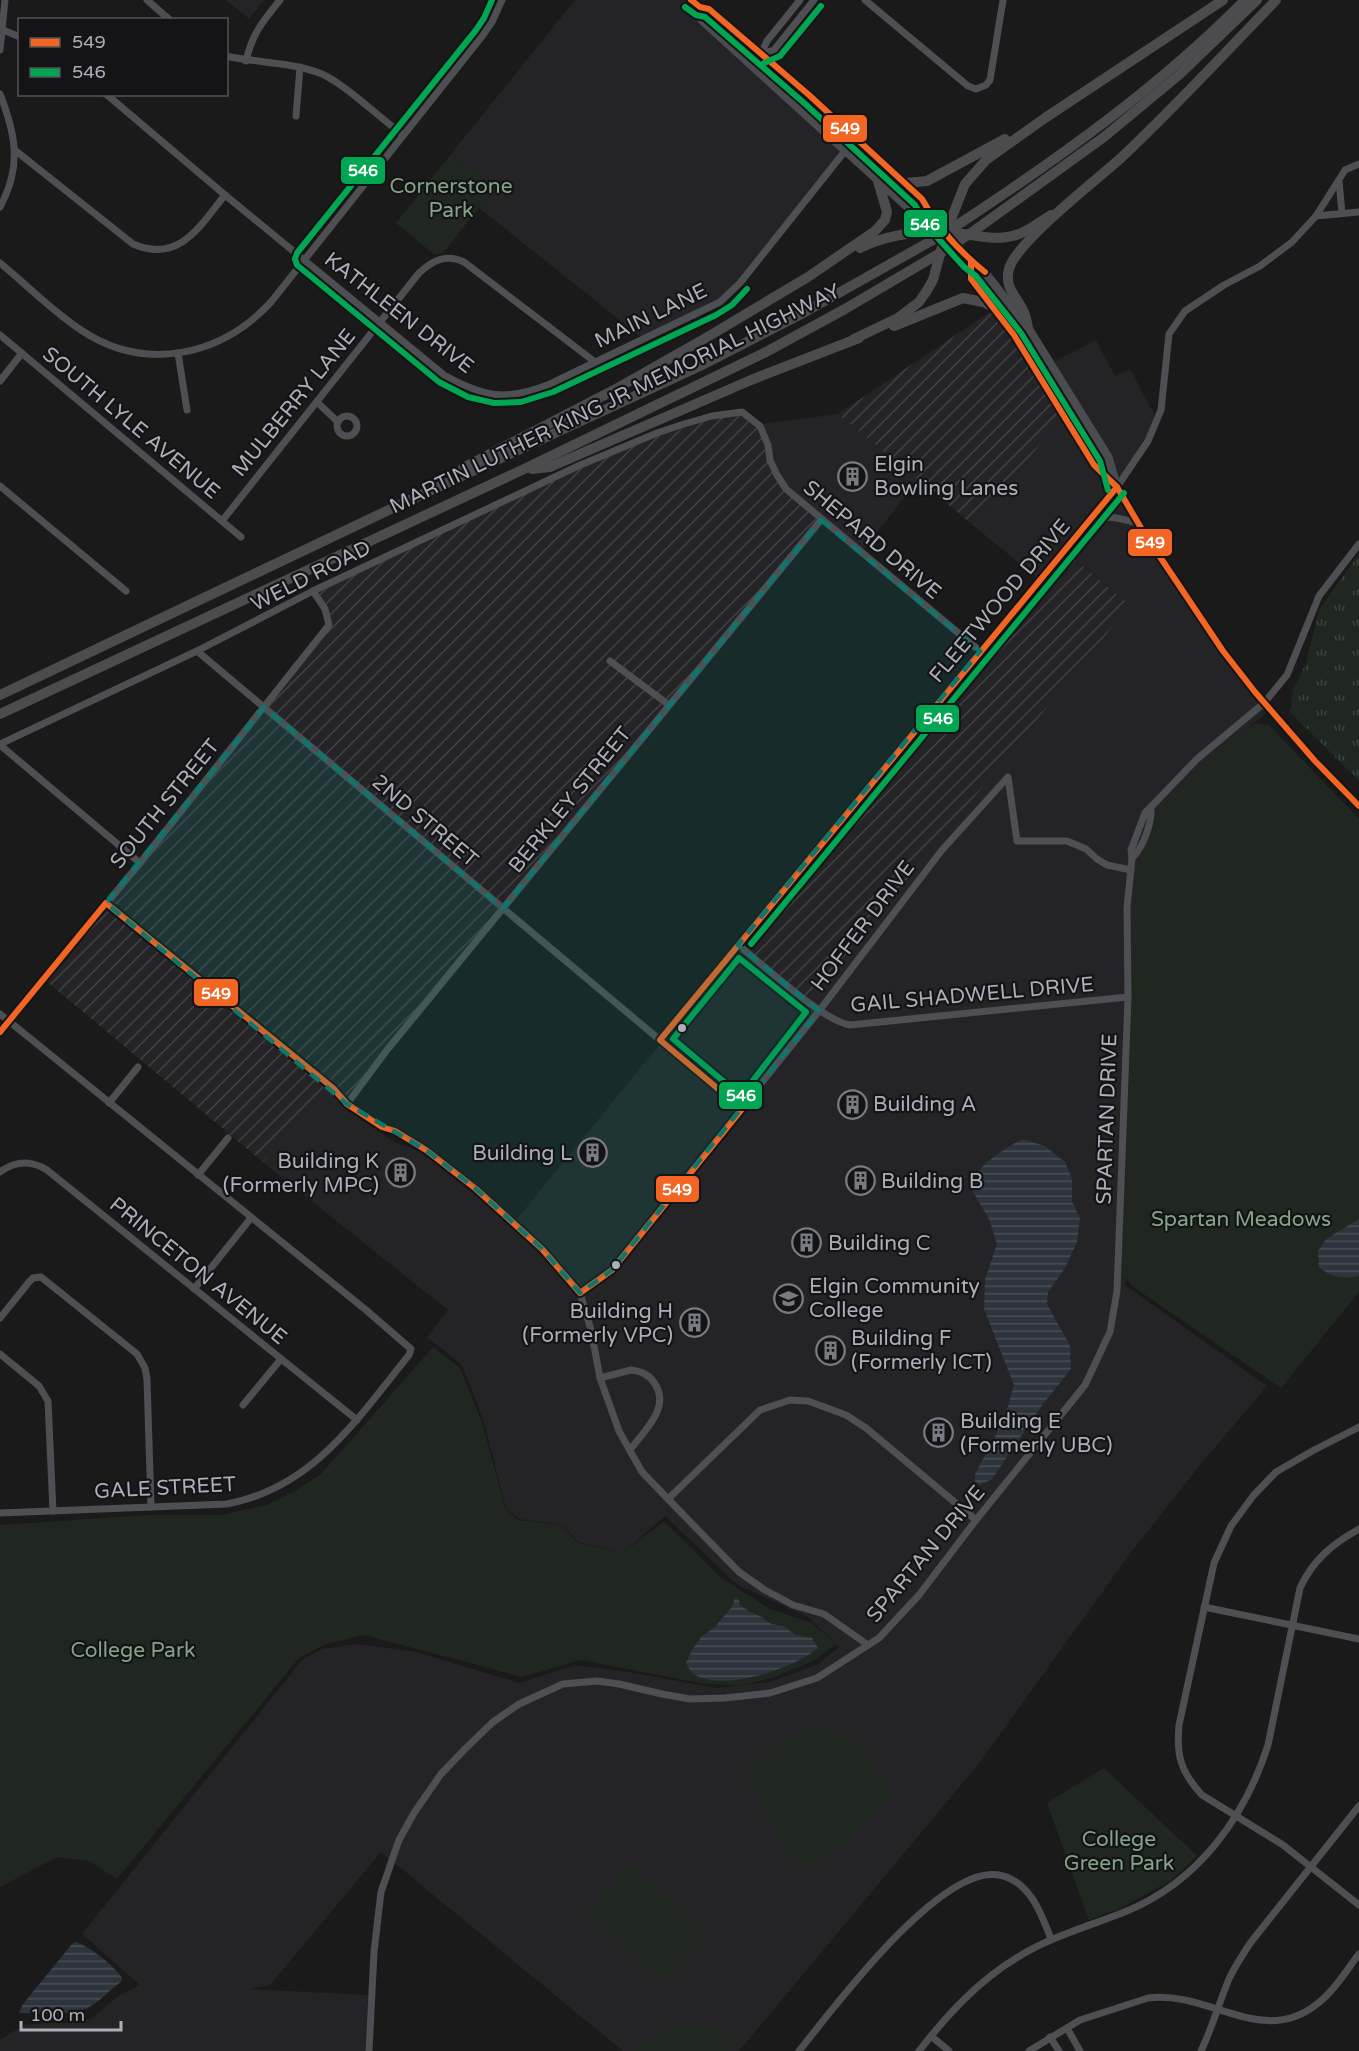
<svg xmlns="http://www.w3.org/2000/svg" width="1359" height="2051" font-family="'Varela Round',sans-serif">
<defs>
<pattern id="industrial-furrows" width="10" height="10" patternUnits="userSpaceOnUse" patternTransform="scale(1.5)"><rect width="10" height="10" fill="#242426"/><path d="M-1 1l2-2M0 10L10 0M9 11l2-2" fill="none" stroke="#414143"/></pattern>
<pattern id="grass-tufts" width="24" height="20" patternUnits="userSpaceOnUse" patternTransform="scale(1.5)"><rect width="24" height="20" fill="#202721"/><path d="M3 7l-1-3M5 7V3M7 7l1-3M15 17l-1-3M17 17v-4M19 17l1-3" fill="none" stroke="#3e443f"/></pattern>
<pattern id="water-rules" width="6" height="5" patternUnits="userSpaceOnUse" patternTransform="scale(1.5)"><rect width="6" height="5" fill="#2d343c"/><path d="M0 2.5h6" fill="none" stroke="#494f56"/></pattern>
</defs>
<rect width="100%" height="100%" fill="#1a1a1a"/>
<!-- built -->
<g fill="#242426">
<polygon points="226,0 264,0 249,19"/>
<polygon points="575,0 688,0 698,8 701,21 843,150 740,281 717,302 642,338 479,208 494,189 451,154"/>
<polygon points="1096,340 1115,376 1130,369 1156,418 1146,441 1118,483 1053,362"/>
<polygon points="838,414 918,480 862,551 795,495 778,474 761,424"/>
<polygon points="1062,417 1115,487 1038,579 974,526"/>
<polygon points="1117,490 1267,712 1193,776 1131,1145 1125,1285 1267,1386 1200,1465 1129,1555 980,1762 739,2051 623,2051 381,1852 270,1985 250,1989 368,1995 365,2051 0,2051 0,2040 24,2025 44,2023 73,2023 91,2019 118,1996 140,1985 82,1934 302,1660 322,1649 356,1644 417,1652 519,1683 575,1665 628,1672 717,1688 769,1682 819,1664 839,1647 808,1617 736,1584 665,1516 623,1553 578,1542 562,1525 519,1519 506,1508 483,1419 462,1365 427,1337 448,1310 263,1162 322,1088 392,1141 424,1153 512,1225 742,944 1109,587 1066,552"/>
</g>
<!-- industrial -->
<g fill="url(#industrial-furrows)">
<polygon points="993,310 1062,417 974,526 838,414"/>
<polygon points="741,414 758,428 784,491 818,520 342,1103 322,1089 263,1162 46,981 333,625 317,592 578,469 653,438 712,419"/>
<polygon points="1066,552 1130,605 809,1000 742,944"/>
</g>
<!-- grass -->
<polygon fill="url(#grass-tufts)" points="1359,554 1359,781 1290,712 1293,690 1306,663 1319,610"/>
<!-- green -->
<g fill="#202721">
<polygon points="451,154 494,189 443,253 435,255 396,223"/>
<path d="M1255,723l14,2 90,94v473l-78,96 -149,-102 -10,-13 14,-395c4,-17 7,-34 15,-50 21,-45 67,-74 104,-105z"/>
<polygon points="433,1347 460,1368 482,1422 505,1508 518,1520 561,1525 578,1543 623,1553 664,1521 720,1577 770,1609 812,1623 836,1644 813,1661 775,1677 744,1685 704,1684 581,1660 522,1677 364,1635 326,1644 299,1658 117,1879 89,1861 57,1857 0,1887 0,1525 150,1515 221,1515 267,1505 295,1491 321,1474"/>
<polygon points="802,1728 852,1735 894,1794 841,1847 813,1868 797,1865 778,1838 744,1770"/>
<polygon points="1104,1768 1197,1856 1170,1881 1121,1908 1089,1920 1047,1803"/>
<polygon points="631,1864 709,1935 664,1983 587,1912"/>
<polygon points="689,2023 714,2028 736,2042 729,2051 635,2051 657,2031"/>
</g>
<!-- water -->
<g fill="url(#water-rules)">
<path d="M1023,1139l22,7 20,16 7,17v22l8,18 -3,23 -12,26 -17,24 -1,12 23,42 1,23 -28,35 -51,75 -12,6 -5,-3v-8l20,-37 13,-31 6,-21 -30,-76 1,-29 12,-36 -8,-25 -20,-34c10,-20 34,-36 54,-46z"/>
<path d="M1359,1219v57c-15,3 -28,2 -40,-9l-1,-16 8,-12z"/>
<path d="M735,1598h3l2,7 10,7 10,4 11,8 12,2 13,9 16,3 6,10c-23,20 -96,45 -124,26 -4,-2 -5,-6 -8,-11l6,-13 10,-14 12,-8 17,-20z"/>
<path d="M76,1942c13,4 39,24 46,36l-1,4c-11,7 -19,18 -30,24 -17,11 -52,7 -72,7l4,-9 49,-60z"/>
</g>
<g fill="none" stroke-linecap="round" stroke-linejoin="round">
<!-- minor -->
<g stroke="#4e4f53" stroke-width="7">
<polyline points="147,0 170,20"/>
<polyline points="865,0 968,86 976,89 986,85 990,80 1003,0"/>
<polyline points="3,30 20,37"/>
<polyline points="0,50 5,0"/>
<polyline points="761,54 774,50 814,0"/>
<polyline points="761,54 767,41 800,0"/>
<path d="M226,56c31,7 66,6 96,18 24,11 58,44 81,61"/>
<path d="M246,61c6,-27 17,-40 34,-61"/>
<path d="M0,94c16,41 22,73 0,113"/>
<path d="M106,94l119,101 219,180c40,22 61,27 106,9l170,-82 20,-19 105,-132"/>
<polyline points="296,116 300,67"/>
<path d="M16,151l117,93c46,20 67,-18 92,-49"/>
<polyline points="1359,164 1345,170 1316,216 1359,212"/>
<polyline points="1339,181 1342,213"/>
<path d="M0,263c27,22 52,48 81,67 64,43 140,26 190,-28l212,-267 9,-13 10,-22"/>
<polyline points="0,335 241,537"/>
<polyline points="178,353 187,410"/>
<polyline points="0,381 22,353"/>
<polyline points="317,402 338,422"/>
<circle cx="347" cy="426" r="10"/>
<polyline points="0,486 126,591"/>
<path d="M222,521l197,-248c13,-12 27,-20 45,-11l131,100"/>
<path d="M1071,541l8,-1c23,-29 25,-25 59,-17"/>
<polyline points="197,651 742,1109"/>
<polyline points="610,661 669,705"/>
<polyline points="0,744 197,651 313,591 578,466 657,433 684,424 712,416 742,412 760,426 768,445 770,460 777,475 786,489 980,651"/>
<polyline points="0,745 140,863"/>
<path d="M1132,858c11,-10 20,-35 19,-50"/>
<polyline points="106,903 333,1088 347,1104 382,1127 395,1131 426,1150 476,1189 542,1249 580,1293 591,1330 600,1378 619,1431 642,1472 668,1499 739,1572 765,1590 793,1605 824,1614 868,1645"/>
<path d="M738,945c26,20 83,75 112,80l278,-28"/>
<path d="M0,1014l366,296 45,39 -2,6c-52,64 -96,133 -182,149l-227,9"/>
<polyline points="0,1032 140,863 329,625 325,609 313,591"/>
<polyline points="660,1040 970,663 1117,487 1148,441 1161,410 1169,334 1185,311 1224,285 1260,266 1292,242 1316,216"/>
<polyline points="109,1103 138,1067"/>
<polyline points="347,1104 387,1050 821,520"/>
<path d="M0,1172c15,-11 31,-12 47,-2l310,250"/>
<polyline points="198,1175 228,1138"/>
<polyline points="194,1289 251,1218"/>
<polyline points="580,1293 612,1270 819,1011 942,850 1008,777 1017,841 1067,841 1086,849 1097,859 1107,865 1131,870"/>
<polyline points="0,1318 29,1282 33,1278 41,1277 137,1354 145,1368 147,1379 151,1507"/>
<polyline points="0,1354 39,1386 48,1401 53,1511"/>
<path d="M600,1378l31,-8c10,1 19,5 24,14 16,24 -12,48 -25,66"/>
<polyline points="243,1405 281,1359"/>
<path d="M1359,1427l-45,23 -38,22 -23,24 -22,30 -17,37 -35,162c-3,31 2,47 23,70l81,50 76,60"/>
<polyline points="668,1499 760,1410 790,1400 808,1401 846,1415 866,1428 976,1520"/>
<polyline points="1204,1607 1359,1639"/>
<polyline points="1067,2028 1080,2051"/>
<polyline points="931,2036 949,2051"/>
<polyline points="1050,2037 1059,2051"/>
<polyline points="369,2051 374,1952 381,1892 399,1840 414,1813 441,1774 465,1749 493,1722 519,1704 563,1684 597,1681 619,1684 662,1694 690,1699 725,1698 770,1693 817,1678 879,1638 919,1595 976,1520 1085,1385 1110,1332 1117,1291 1128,997 1127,908 1132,858 1131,850 1145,813 1197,759 1264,703 1287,675 1319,596 1359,544"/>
<path d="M799,2051c34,-42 141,-187 200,-176 31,6 42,38 52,64"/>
<path d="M919,2051c28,-36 59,-70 99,-94 34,-21 72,-31 109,-46 72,-30 118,-94 141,-166l32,-157c13,-28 32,-44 59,-59"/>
<path d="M1029,2051l51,-31 68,-22c61,-8 114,50 169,6 17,-13 29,-33 42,-50"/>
<path d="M1201,2051c11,-23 18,-48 28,-72 6,-13 14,-25 22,-37l108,-136"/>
</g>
<!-- major -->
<g stroke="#4b4c4f" stroke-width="9">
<polyline points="691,0 700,7 709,9 809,95 922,199 933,219 971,261 982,269 1028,328 1108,457 1116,485"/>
<polyline points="700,7 702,20 911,210 932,219"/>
<polyline points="971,261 971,279 1014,335 1094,465 1117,487 1144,533 1223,651 1255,692 1315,761 1359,806"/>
</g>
<!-- highway -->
<g stroke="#4c4c4f" stroke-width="10">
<polyline points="905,183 927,181 1005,139"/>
<path d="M962,222c100,-66 198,-136 283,-222"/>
<polyline points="971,233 1104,137 1180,74 1257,0"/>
<path d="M860,248c27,-13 55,-17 85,-16 25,1 50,11 74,2 11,-4 22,-13 32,-19"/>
<polyline points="894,326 963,298 983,302 994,307"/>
<path d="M1028,328c-1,-6 -2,-12 -5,-18 -7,-14 -19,-23 -14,-41 7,-27 89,-90 113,-112 53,-50 103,-104 154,-157"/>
<polyline points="854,339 898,318 919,302 926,292 933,280 946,232 965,184 986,160 1045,118 1223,0"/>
<polyline points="463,468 614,390 704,339 808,277 875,231 885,220 887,212 878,181"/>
<polyline points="532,469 550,467 751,380 859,338"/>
<polyline points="0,695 395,507 702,365 805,312 931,241"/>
<polyline points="0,714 522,470 764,353 845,309 940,253"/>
</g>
<!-- highway-bridge -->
<g stroke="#4c4c4f" stroke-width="10">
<polyline points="931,241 962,222"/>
<polyline points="940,253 971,233"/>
</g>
<defs>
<g id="bus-1">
<path d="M691,0l9,7 9,2 100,86 113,104c15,28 38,53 63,73"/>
<polyline points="971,261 971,279 1014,335 1094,465 1117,487 1144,533 1223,651 1255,692 1315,761 1359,806"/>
<polyline points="0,1032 106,903 333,1088 347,1104 382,1127 395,1131 426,1150 476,1189 542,1249 580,1293 612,1270 742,1109 660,1040 1117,487"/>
</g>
<g id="bus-2">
<polyline points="492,0 484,18 476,30 297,253 295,259 297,265 439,382 468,397 494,403 521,402 553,392 716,315 732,305 747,289"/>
<polyline points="685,7 696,15 705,17 803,102 915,205 926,225 964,267 976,276 1021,333 1100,461 1108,490"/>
<polyline points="764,63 780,56 821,6"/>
<polyline points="751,944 1124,493"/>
<polygon points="739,958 806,1012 741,1096 673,1039"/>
</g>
</defs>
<!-- bus-1 casing -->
<use href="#bus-1" stroke="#141416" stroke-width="10"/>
<!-- bus-2 casing -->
<use href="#bus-2" stroke="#141416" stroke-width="10"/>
<!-- bus-1 -->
<use href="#bus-1" stroke="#f26522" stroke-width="6"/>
<!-- bus-2 -->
<use href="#bus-2" stroke="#00a651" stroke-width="6"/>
</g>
<!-- marked area -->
<path fill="#0f766e" fill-opacity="0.2" stroke="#0f766e" stroke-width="4.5" stroke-dasharray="12 8" stroke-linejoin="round" d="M821,520l159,131 -242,294 81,66 -207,259 -32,23 -38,-44 -66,-60 -50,-39 -79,-46 -241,-201 158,-196 239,201z"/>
<!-- icons -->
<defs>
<symbol id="building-ring" viewBox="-11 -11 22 22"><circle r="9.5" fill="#141416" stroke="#797b82" stroke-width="1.5"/><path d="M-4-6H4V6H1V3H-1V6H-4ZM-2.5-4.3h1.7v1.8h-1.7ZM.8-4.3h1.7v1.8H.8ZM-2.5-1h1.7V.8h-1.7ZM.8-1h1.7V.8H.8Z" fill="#797b82"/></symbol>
<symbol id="university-ring" viewBox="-11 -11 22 22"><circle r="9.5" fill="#141416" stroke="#797b82" stroke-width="1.5"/><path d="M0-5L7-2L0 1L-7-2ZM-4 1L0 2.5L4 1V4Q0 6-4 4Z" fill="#797b82"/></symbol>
</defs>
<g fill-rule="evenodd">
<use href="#building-ring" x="836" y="460" width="33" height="33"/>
<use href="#building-ring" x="836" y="1088" width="33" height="33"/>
<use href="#building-ring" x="576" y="1136" width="33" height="33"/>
<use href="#building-ring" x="384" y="1156" width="33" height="33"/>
<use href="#building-ring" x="844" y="1164" width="33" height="33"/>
<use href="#building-ring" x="790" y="1226" width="33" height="33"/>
<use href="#university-ring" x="772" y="1282" width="33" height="33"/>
<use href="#building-ring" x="678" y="1306" width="33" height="33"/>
<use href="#building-ring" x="814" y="1334" width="33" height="33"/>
<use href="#building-ring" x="922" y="1416" width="33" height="33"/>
</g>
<!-- markers -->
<g fill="#acafba" stroke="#141416" stroke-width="2">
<circle cx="682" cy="1028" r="5"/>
<circle cx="616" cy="1265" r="5"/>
</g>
<g text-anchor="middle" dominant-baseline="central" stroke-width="4.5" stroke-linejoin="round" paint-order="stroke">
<!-- park labels -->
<g font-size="21" fill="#83a587" stroke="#141416">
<text x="451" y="186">Cornerstone<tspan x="451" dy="24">Park</tspan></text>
<text x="1241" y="1219">Spartan Meadows</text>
<text x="133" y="1650">College Park</text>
<text x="1119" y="1839">College<tspan x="1119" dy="24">Green Park</tspan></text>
</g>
<!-- street labels -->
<g font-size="21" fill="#acafba" stroke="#141416">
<text transform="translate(399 313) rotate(38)">KATHLEEN DRIVE</text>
<text transform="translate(651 316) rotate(-26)">MAIN LANE</text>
<text transform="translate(615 399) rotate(-26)">MARTIN LUTHER KING JR MEMORIAL HIGHWAY</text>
<text transform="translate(294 403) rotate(-51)">MULBERRY LANE</text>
<text transform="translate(131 423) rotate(40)">SOUTH LYLE AVENUE</text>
<text transform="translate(872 540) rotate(40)">SHEPARD DRIVE</text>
<text transform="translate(311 576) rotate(-27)">WELD ROAD</text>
<text transform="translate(1000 601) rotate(-50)">FLEETWOOD DRIVE</text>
<text transform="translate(570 800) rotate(-51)">BERKLEY STREET</text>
<text transform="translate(165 804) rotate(-51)">SOUTH STREET</text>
<text transform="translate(425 821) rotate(40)">2ND STREET</text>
<text transform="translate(863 926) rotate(-53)">HOFFER DRIVE</text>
<text transform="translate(972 995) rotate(-5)">GAIL SHADWELL DRIVE</text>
<text transform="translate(1107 1119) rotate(-88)">SPARTAN DRIVE</text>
<text transform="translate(198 1271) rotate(39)">PRINCETON AVENUE</text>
<text transform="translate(165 1488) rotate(-3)">GALE STREET</text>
<text transform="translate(926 1554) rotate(-50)">SPARTAN DRIVE</text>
</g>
<!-- poi labels -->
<g font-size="21" fill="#acafba" stroke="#141416" text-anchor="start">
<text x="874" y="464">Elgin<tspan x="874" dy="24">Bowling Lanes</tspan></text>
<text x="873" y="1104">Building A</text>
<text x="572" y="1153" text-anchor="end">Building L</text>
<text x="379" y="1161" text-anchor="end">Building K<tspan x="379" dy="24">(Formerly MPC)</tspan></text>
<text x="881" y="1181">Building B</text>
<text x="828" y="1243">Building C</text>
<text x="809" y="1286">Elgin Community<tspan x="809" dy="24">College</tspan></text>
<text x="673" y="1311" text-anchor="end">Building H<tspan x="673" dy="24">(Formerly VPC)</tspan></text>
<text x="851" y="1338">Building F<tspan x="851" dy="24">(Formerly ICT)</tspan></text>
<text x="960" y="1421">Building E<tspan x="960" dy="24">(Formerly UBC)</tspan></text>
</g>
</g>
<g stroke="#141416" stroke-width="2">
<rect x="822" y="114" width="46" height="29" rx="6" fill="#f26522"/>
<rect x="340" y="156" width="46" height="29" rx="6" fill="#00a651"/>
<rect x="903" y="209" width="45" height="29" rx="6" fill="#00a651"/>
<rect x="1127" y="528" width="46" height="29" rx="6" fill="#f26522"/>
<rect x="915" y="704" width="45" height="29" rx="6" fill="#00a651"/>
<rect x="193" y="978" width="46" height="29" rx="6" fill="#f26522"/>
<rect x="718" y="1081" width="45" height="29" rx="6" fill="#00a651"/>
<rect x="655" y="1175" width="45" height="28" rx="6" fill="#f26522"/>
</g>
<g font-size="16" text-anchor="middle" font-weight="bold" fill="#fff">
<text x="845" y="134">549</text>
<text x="363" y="176">546</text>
<text x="925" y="230">546</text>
<text x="1150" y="548">549</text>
<text x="938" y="724">546</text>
<text x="216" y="999">549</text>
<text x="741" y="1101">546</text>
<text x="677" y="1195">549</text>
</g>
<!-- legend -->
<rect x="18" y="18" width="210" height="78" fill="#141416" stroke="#515258" stroke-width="1.5"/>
<rect x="30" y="38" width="30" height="9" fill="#f26522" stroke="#515258" stroke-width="1.5"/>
<text x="72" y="48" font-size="18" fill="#acafba">549</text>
<rect x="30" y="68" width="30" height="9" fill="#00a651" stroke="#515258" stroke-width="1.5"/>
<text x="72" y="78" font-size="18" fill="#acafba">546</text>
<!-- scale -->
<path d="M21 2021v9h100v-9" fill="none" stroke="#acafba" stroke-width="3"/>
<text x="30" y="2021" font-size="18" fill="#acafba" stroke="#141416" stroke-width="4.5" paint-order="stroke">100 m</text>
</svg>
